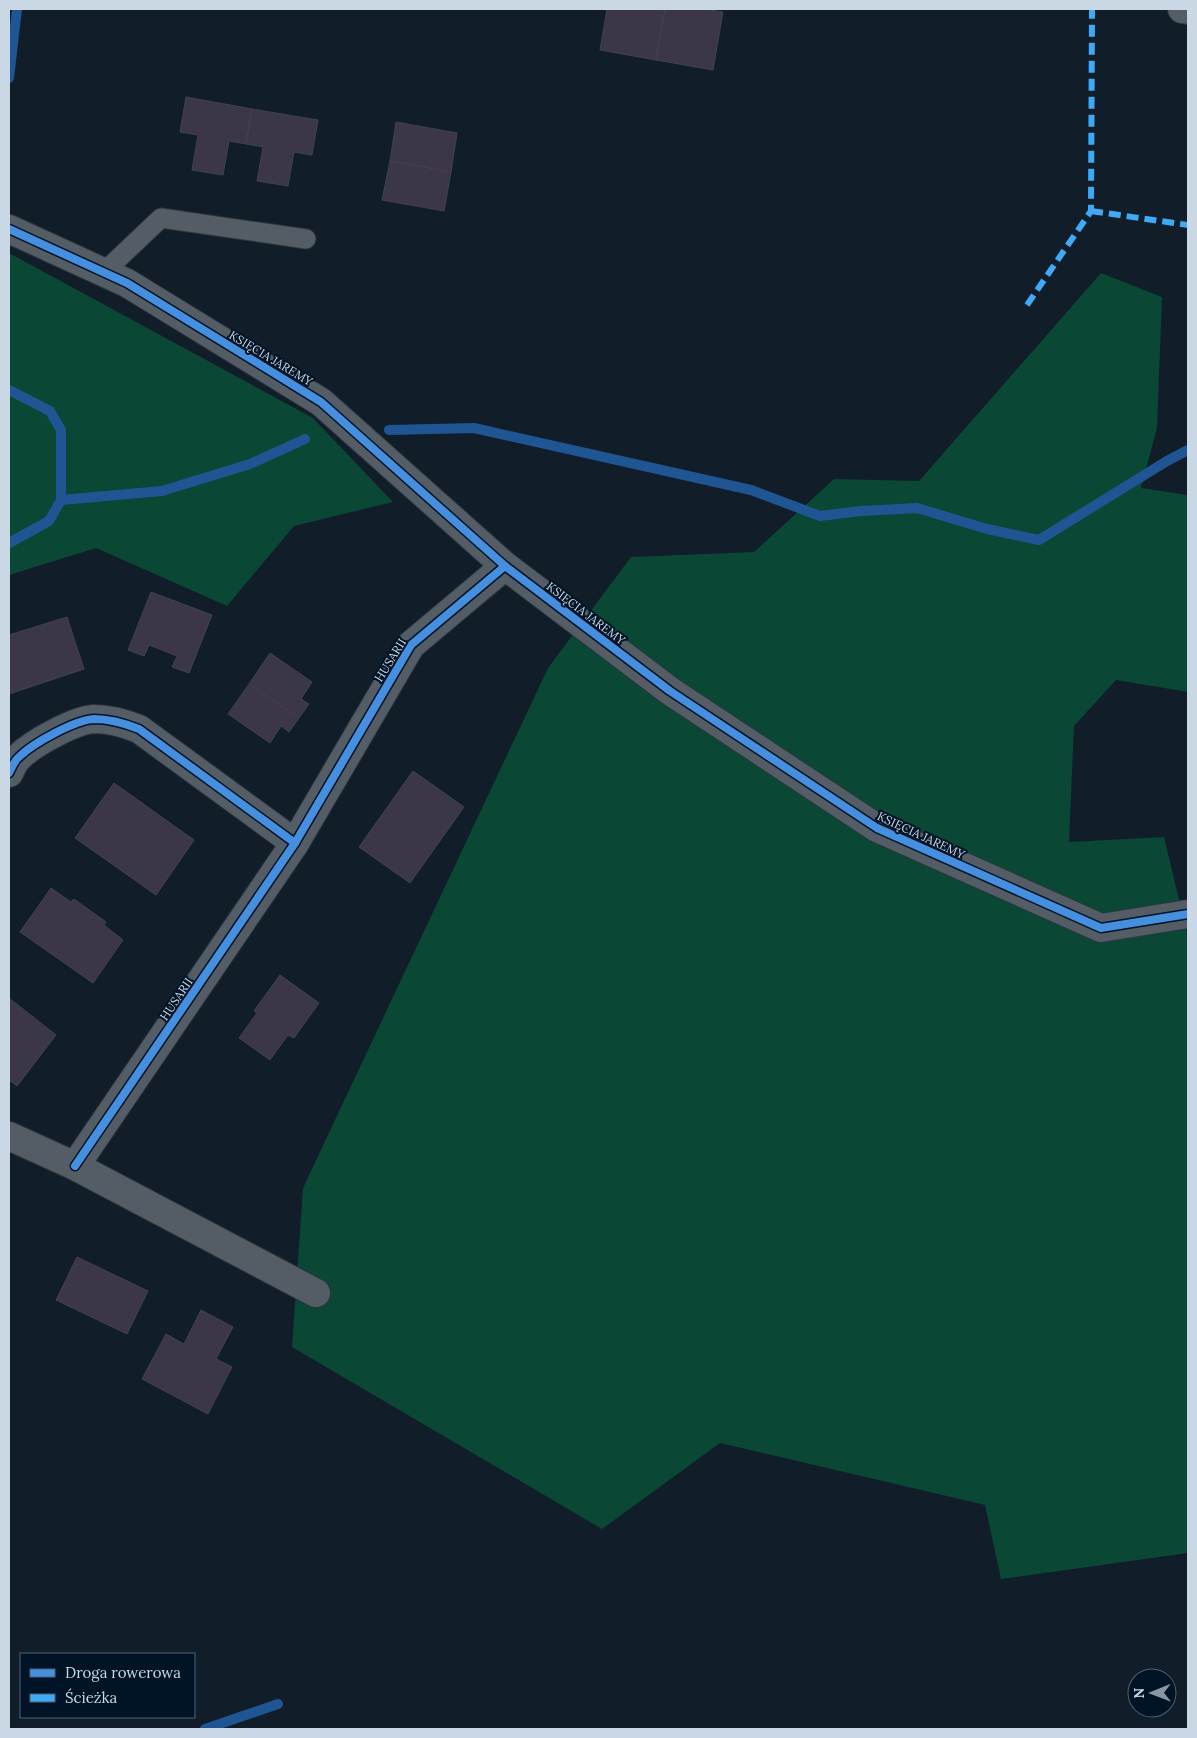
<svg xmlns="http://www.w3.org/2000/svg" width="1197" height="1738" font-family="Lora,serif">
<rect width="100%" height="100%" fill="#111d28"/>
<!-- forest -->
<g fill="#0a4735">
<polygon points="9,253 313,418 393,502 294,526 227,606 96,548 9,575"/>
<polygon points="1101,273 1162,297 1157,428 1141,488 1188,495 1188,692 1116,680 1074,726 1069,842 1164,837 1188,937 1188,1553 1001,1579 985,1505 720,1443 602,1529 292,1347 303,1188 548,668 631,557 754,552 834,479 919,481"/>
</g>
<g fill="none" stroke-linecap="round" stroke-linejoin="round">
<!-- stream -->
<g stroke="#205594" stroke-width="10">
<polyline points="9,78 17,9"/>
<polyline points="9,390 50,411 61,430 61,500 49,521 9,543"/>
<polyline points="389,430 474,428 751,490 820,516 861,511 917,508 987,529 1039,540 1167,461 1188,450"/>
<polyline points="61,500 162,491 250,464 305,439"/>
<polyline points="205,1729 278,1704"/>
</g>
</g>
<!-- building -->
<g fill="#3b3648" stroke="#41434d">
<polygon points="607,9 665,9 656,60 600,50"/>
<polygon points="665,9 704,9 723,12 713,70 656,60"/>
<polygon points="186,97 252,109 246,144 229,141 223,175 192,170 198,135 180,132"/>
<polygon points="252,109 318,120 312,155 294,152 288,186 257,181 263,147 246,144"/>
<polygon points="396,122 457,133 451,172 390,161"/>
<polygon points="390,161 451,172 444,211 382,200"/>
<polygon points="151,592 212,615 189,673 172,667 177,656 149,645 144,656 128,650"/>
<polygon points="67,617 84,669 9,694 9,635"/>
<polygon points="270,653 312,682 301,699 309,704 299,718 249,684"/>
<polygon points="249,684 299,718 289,732 281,726 270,743 228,714"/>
<polygon points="413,771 464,807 410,883 359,847"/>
<polygon points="114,783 194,840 156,895 75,838"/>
<polygon points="51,888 71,902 74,899 106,922 104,925 123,940 93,983 20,932"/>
<polygon points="280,975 319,1003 294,1038 288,1035 270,1060 239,1038 257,1013 254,1011"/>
<polygon points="9,998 56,1035 17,1086 9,1080"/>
<polygon points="77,1257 148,1291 127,1334 56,1300"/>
<polygon points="201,1310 233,1327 216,1359 232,1367 208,1414 142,1379 166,1334 184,1344"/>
</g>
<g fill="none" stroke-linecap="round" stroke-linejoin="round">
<defs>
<polyline id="service" points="104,272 161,218 306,239"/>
<g id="minor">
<polyline points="1182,9 1188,10"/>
<polyline points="9,229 127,283 321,402 505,566 670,691 877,828 1101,928 1188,914"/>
<path d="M9,773c3,-6 5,-12 10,-16 14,-14 56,-37 75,-38 16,0 30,4 45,10l156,114"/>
<polyline points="9,1136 75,1166 316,1293"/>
<polyline points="75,1166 295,843 411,645 505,566"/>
</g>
</defs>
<!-- service casing -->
<use href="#service" stroke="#2e363f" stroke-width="21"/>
<!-- minor casing -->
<use href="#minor" stroke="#2e363f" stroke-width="30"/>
<!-- service -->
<use href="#service" stroke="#545d65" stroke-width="19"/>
<!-- minor -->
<use href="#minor" stroke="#545d65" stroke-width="28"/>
<!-- quiet -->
<g stroke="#3fa9f5" stroke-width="6" stroke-dasharray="12 6" stroke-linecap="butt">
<polyline points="1091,211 1188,225"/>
<polyline points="1027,305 1091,211 1092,9"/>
</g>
<defs>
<g id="cycleway">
<polyline points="9,229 127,283 321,402 505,566 670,691 877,828 1101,928 1188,914"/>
<path d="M9,773c3,-6 5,-12 10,-16 14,-14 56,-37 75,-38 16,0 30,4 45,10l156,114"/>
<polyline points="75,1166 295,843 411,645 505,566"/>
</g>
</defs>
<!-- cycleway casing -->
<use href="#cycleway" stroke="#011427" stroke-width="11"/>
<!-- cycleway -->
<use href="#cycleway" stroke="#468fdf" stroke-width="8"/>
</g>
<g text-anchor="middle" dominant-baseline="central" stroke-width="4" stroke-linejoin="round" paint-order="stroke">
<!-- street labels -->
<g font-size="12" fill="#cad8e5" stroke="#011427">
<text transform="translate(271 358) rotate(31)">KSIĘCIA JAREMY</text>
<text transform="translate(586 613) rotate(37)">KSIĘCIA JAREMY</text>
<text transform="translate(390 660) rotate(-58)">HUSARII</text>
<text transform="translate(921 835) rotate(25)">KSIĘCIA JAREMY</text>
<text transform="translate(176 999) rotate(-56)">HUSARII</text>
</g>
</g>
<!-- border -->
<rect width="1197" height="1738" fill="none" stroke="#cad8e5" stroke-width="20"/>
<!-- legend -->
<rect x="20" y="1653" width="175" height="65" fill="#011427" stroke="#516273"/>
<rect x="30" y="1669" width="25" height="8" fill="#468fdf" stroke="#516273"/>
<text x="65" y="1678" font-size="15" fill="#cad8e5">Droga rowerowa</text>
<rect x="30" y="1694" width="25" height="8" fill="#3fa9f5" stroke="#516273"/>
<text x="65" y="1703" font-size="15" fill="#cad8e5">Ścieżka</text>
<!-- north arrow -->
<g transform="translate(1152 1693) rotate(269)"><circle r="24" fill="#011427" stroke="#516273"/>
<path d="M0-4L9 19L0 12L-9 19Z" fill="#8997a3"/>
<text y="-8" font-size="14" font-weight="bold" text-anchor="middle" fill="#cad8e5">N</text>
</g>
</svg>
